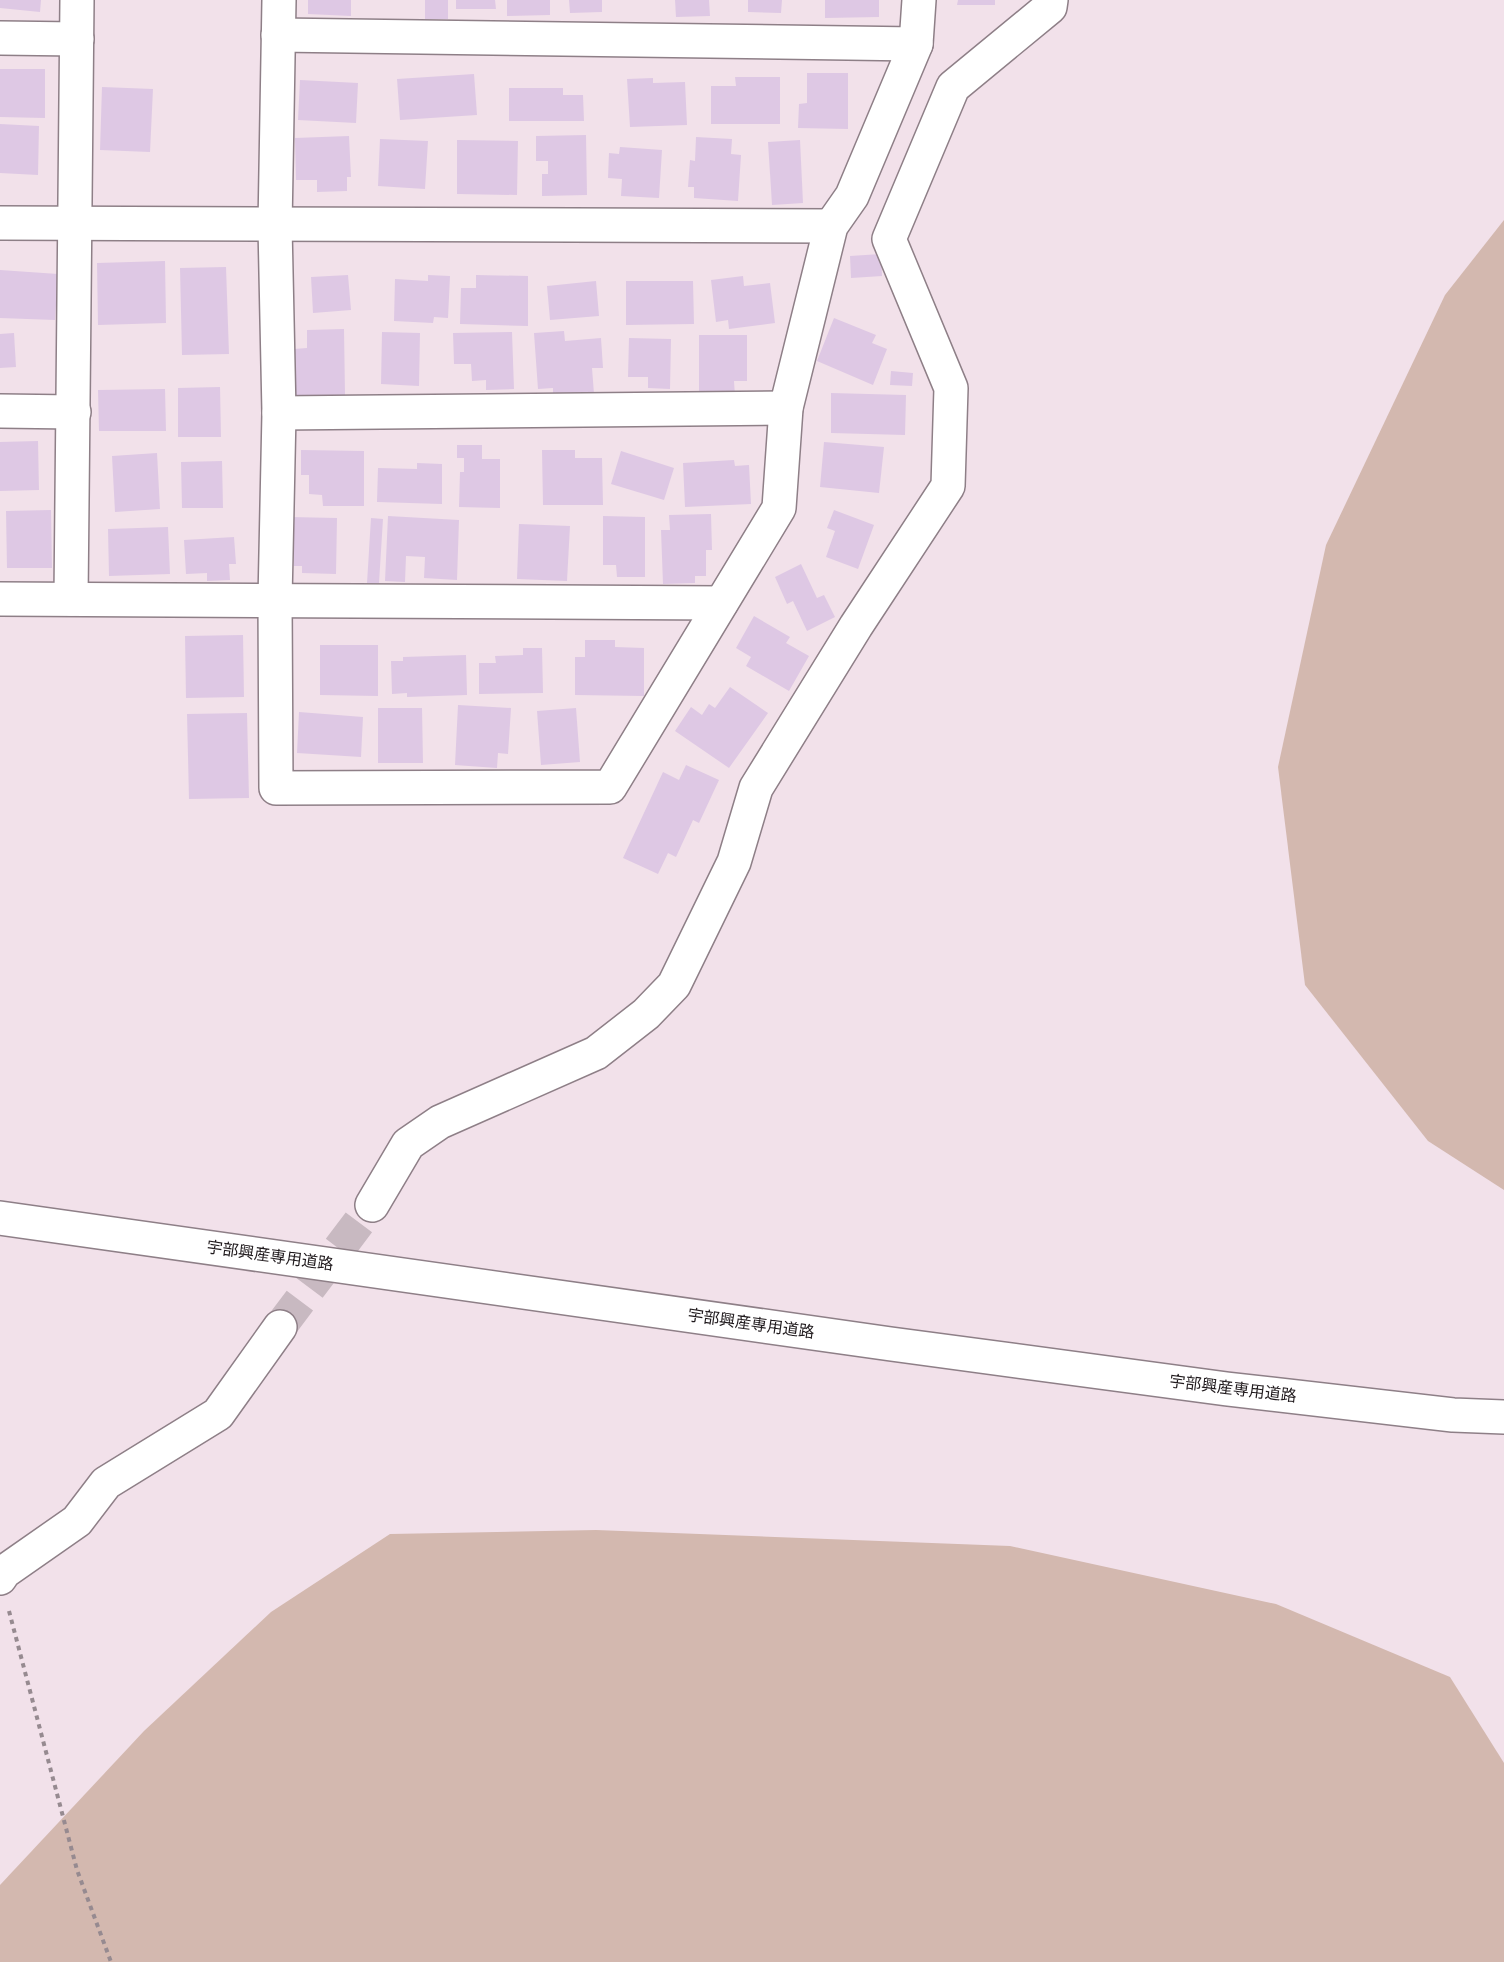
<svg xmlns="http://www.w3.org/2000/svg" width="1504" height="1962" font-family="'Varela Round','Noto Sans JP',sans-serif">
<rect width="100%" height="100%" fill="#f2e1ea"/>
<!-- green -->
<g fill="#d3b8af">
<polygon points="1504,220 1504,1190 1428,1141 1305,985 1278,767 1326,545 1445,295"/>
<polygon points="596,1530 1010,1546 1276,1604 1450,1677 1504,1763 1504,1962 0,1962 0,1885 144,1731 271,1612 390,1534"/>
</g>
<!-- building -->
<g fill="#dec8e4">
<polygon points="0,0 41,0 40,12 0,8"/>
<polygon points="308,0 351,0 351,16 308,14"/>
<rect x="425" y="0" width="23" height="19"/>
<polygon points="456,0 495,0 496,9 456,9"/>
<polygon points="507,0 550,0 550,15 507,16"/>
<polygon points="569,0 602,0 602,12 570,13"/>
<polygon points="675,0 709,0 710,16 676,17"/>
<polygon points="748,0 782,0 781,13 748,12"/>
<polygon points="825,0 879,0 879,17 825,18"/>
<polygon points="958,0 995,0 995,5 957,5"/>
<polygon points="0,69 45,69 45,118 0,117"/>
<polygon points="807,73 848,73 848,129 798,128 799,104 807,103"/>
<polygon points="474,74 477,115 400,120 397,79"/>
<polygon points="735,77 780,77 780,124 711,124 711,86 736,86"/>
<polygon points="653,78 653,83 685,82 687,125 630,127 627,79"/>
<polygon points="300,80 358,83 356,123 298,120"/>
<polygon points="102,87 153,89 150,152 100,150"/>
<polygon points="509,88 563,88 563,95 583,95 584,121 509,121"/>
<polygon points="0,124 39,126 38,175 0,173"/>
<polygon points="586,135 587,195 542,196 542,174 548,174 548,161 536,161 536,136"/>
<polygon points="349,136 351,177 347,177 347,191 317,192 317,180 296,180 295,138"/>
<polygon points="696,137 732,139 731,154 741,155 738,201 694,198 694,187 688,187 690,160 695,161"/>
<polygon points="380,139 428,141 425,189 378,186"/>
<polygon points="457,140 518,141 517,195 457,194"/>
<polygon points="800,140 803,203 772,205 768,142"/>
<polygon points="620,147 662,150 659,198 621,196 622,179 608,178 609,153 619,154"/>
<polygon points="881,254 882,276 851,278 850,256"/>
<polygon points="165,261 166,323 98,325 97,263"/>
<polygon points="226,267 229,354 182,355 180,268"/>
<polygon points="0,270 58,274 55,320 0,318"/>
<polygon points="348,275 351,310 313,313 311,277"/>
<polygon points="428,275 450,276 448,318 434,317 433,323 394,321 395,279 428,281"/>
<polygon points="476,275 528,276 528,326 460,324 461,288 476,288"/>
<polygon points="743,276 744,286 770,283 775,323 729,329 728,320 716,322 711,280"/>
<polygon points="596,281 599,316 550,320 547,286"/>
<polygon points="626,281 693,281 694,324 626,325"/>
<polygon points="834,318 876,335 872,343 887,349 873,385 817,361"/>
<polygon points="344,329 345,395 296,397 294,349 307,348 307,330"/>
<polygon points="564,331 565,341 601,338 603,368 592,368 594,394 553,397 553,388 538,389 534,333"/>
<polygon points="382,332 420,333 419,386 381,384"/>
<polygon points="512,332 514,389 486,390 486,380 472,381 471,364 454,364 453,333"/>
<polygon points="14,333 16,367 0,368 0,334"/>
<polygon points="699,335 747,335 747,381 734,381 735,396 699,396"/>
<polygon points="629,338 671,339 670,389 648,388 648,377 628,377"/>
<polygon points="891,371 913,373 912,386 890,385"/>
<polygon points="220,387 221,437 178,437 178,388"/>
<polygon points="165,389 166,431 99,431 98,390"/>
<polygon points="831,393 906,395 905,435 831,433"/>
<polygon points="38,441 39,490 0,491 0,442"/>
<polygon points="824,442 884,447 879,493 820,487"/>
<polygon points="457,445 482,445 482,459 500,459 500,508 459,507 460,472 464,472 464,458 457,458"/>
<polygon points="301,450 364,451 364,506 323,506 322,495 309,494 309,475 301,475"/>
<polygon points="542,450 575,450 575,458 602,458 603,505 543,505"/>
<polygon points="621,451 674,468 664,500 611,484"/>
<polygon points="157,453 160,509 115,512 112,456"/>
<polygon points="734,460 735,466 749,465 751,504 685,507 683,463"/>
<polygon points="222,461 223,508 182,508 181,462"/>
<polygon points="417,463 442,464 442,504 377,502 378,468 417,469"/>
<polygon points="51,510 52,568 7,568 6,511"/>
<polygon points="834,510 874,525 858,569 826,557 835,531 827,528"/>
<polygon points="711,514 712,550 706,550 706,576 695,576 695,583 663,584 661,530 670,530 669,515"/>
<polygon points="388,516 459,520 457,580 424,578 425,557 406,556 405,582 385,581"/>
<polygon points="603,516 645,517 645,577 617,577 616,565 603,565"/>
<polygon points="290,517 337,518 336,574 302,573 302,566 294,566 294,555 289,555"/>
<polygon points="371,518 383,519 379,583 367,583"/>
<polygon points="519,524 570,526 567,581 517,579"/>
<polygon points="168,527 170,574 109,576 108,529"/>
<polygon points="234,537 236,564 229,564 230,580 207,581 207,573 186,574 184,540"/>
<polygon points="801,564 817,598 824,595 835,617 807,631 793,601 787,604 775,577"/>
<polygon points="754,616 790,637 786,643 809,656 789,691 746,666 751,657 736,648"/>
<polygon points="243,635 244,697 186,698 185,636"/>
<polygon points="585,640 615,640 615,647 644,648 644,696 575,695 575,657 585,657"/>
<polygon points="320,645 378,645 378,696 320,695"/>
<polygon points="523,648 542,648 543,693 479,694 479,663 496,663 495,656 523,655"/>
<polygon points="466,655 467,695 407,697 407,693 392,694 391,661 403,661 403,657"/>
<polygon points="730,687 768,713 729,768 675,731 691,707 702,715 709,704 715,708"/>
<polygon points="458,705 511,708 508,754 498,753 497,768 455,765"/>
<polygon points="378,708 422,708 423,763 378,763"/>
<polygon points="576,708 580,762 541,765 537,711"/>
<polygon points="299,712 363,717 361,757 297,753"/>
<polygon points="247,713 249,798 189,799 187,714"/>
<polygon points="686,765 719,780 699,823 693,820 676,857 668,853 658,874 623,858 663,772 679,780"/>
</g>
<g fill="none" stroke-linecap="round" stroke-linejoin="round">
<!-- minor-tunnel -->
<polyline stroke="#c8b9c1" stroke-width="33" stroke-dasharray="33 16" stroke-linecap="butt" points="280,1327 372,1205"/>
<defs>
<g id="minor">
<polyline points="279,0 275,226 279,413 275,600 276,788 610,787 779,508 786,408 831,226 852,196 916,44 919,0"/>
<polyline points="278,35 916,44"/>
<polyline points="0,38 77,39"/>
<polyline points="0,223 831,226"/>
<polyline points="0,411 74,412"/>
<polyline points="279,413 786,408"/>
<polyline points="0,599 721,603"/>
<polyline points="71,599 77,0"/>
<polyline points="372,1205 408,1144 440,1122 596,1053 646,1014 674,985 734,862 756,788 856,626 948,486 951,388 889,239 953,87 1050,7 1051,0"/>
<polyline points="0,1218 891,1344 1227,1389 1453,1415 1504,1417"/>
<polyline points="0,1578 4,1572 77,1521 106,1483 218,1414 280,1327"/>
</g>
</defs>
<!-- minor casing -->
<use href="#minor" stroke="#8e7f87" stroke-width="36"/>
<!-- path -->
<polyline stroke="#968a90" stroke-width="4" stroke-dasharray="4.5 4.5" stroke-linecap="butt" points="9,1611 77,1870 111,1962"/>
<!-- minor -->
<use href="#minor" stroke="#fff" stroke-width="33"/>
</g>
<g text-anchor="middle" dominant-baseline="central" stroke-width="4.5" stroke-linejoin="round" paint-order="stroke">
<!-- street labels -->
<g font-size="16" fill="#201a1d" stroke="#fff">
<text transform="translate(270 1256) rotate(8)">宇部興産専用道路</text>
<text transform="translate(751 1324) rotate(8)">宇部興産専用道路</text>
<text transform="translate(1233 1389) rotate(7)">宇部興産専用道路</text>
</g>
</g>
</svg>
